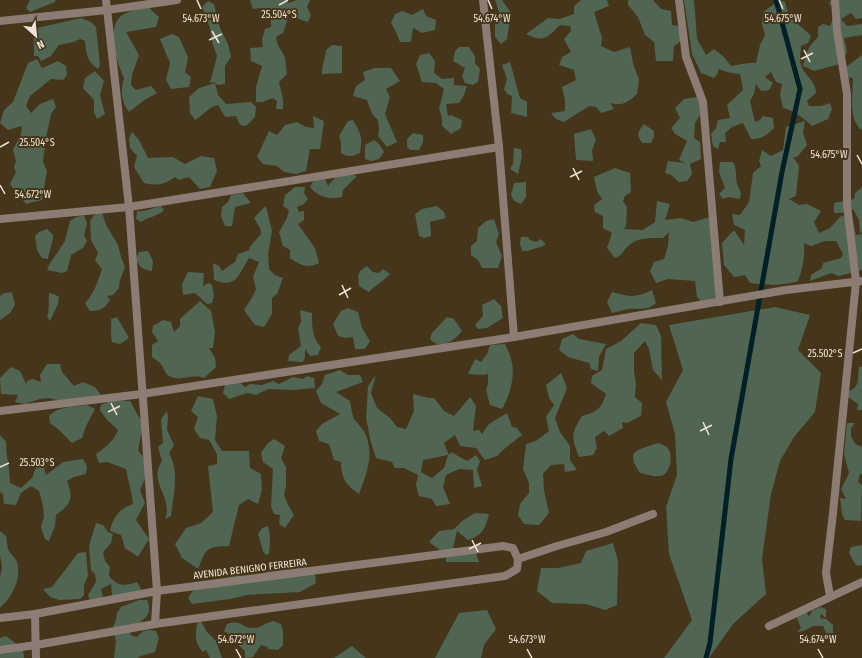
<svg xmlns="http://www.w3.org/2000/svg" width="862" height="658" font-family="'Fira Sans Condensed',sans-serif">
<rect width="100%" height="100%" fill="#45351a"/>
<!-- green -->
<g fill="#506552" fill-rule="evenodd">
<polygon points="30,0 55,0 55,2 30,12 26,8"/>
<polygon points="250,0 287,0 288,3 297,0 310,0 307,7 311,15 308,22 296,18 298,9 289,15 283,33 276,37 278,45 285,57 287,74 279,82 283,99 283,109 276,109 277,101 273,98 262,102 256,102 256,87 262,66 251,61 250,48 263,47 262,40 265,29 271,27 270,10 261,8 253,9"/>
<polygon points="495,0 502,0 511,13 507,39 501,44 495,37 495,20 499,12"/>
<path d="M581,0h26l2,6 -15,6 8,26 -1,8 13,6 16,-5 3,16 6,17 -2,14c-10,9 -14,12 -27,9l4,6 -13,4 -5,-6 -7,-1 -25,16 -8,-3 -5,-6 14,-2v-11l-3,-13 14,-7 -2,-10 -15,-5 3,-8 9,-5 -7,-13 7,-8 -1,-5 -10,-1c-13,13 -17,18 -34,9l22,-16 11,1 15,-5v-8z"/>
<polygon points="628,0 653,0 661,9 671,11 672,25 681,26 681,41 674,46 673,61 656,61 654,42 645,35 638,17 628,5"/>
<path d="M684,0h10l3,39 9,16 8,-6 10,8 7,9c9,-1 16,-4 25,-3l4,-18 5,-10 -3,-11 1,-12 17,-12 5,2c3,18 15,22 26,34l-3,7 -7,3c0,6 -2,13 0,19 3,10 15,16 15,28l-9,8 2,5h12l9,-3 2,6 -4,10 -16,7c-9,-8 -17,-15 -29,-18l-3,-13 2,-11 -6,-2 -5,-10 -6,5 8,6 -4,7 -8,1 -5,-7 -2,10 -4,7 5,21 5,-2 3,-4 10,2 1,10c-7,7 -12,11 -23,11l-8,-16 -11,4 -7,6 1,9h-6l-2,7 -5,-3 -2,-12 5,-6 2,-8 12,-2 -3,-13 16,-15 -3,-16 -9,-1 -13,-4v4l-4,5 -13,-5 -9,-19z"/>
<path d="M831,0h31v18l-6,1 -5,-6 -10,6 6,7 15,-2v11l-18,3 3,14 -7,12 -26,7 -11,-5c3,-14 5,-19 15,-29v-10l5,-3 7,2 4,-9v-10l-5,-3z"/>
<polygon points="208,1 214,4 220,28 228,44 231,57 225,66 225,84 217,85 215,82 210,83 217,56 212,42 210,28 202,7"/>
<path d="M148,7l11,10 -3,10 -30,5 13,23 -7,20 -1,10 5,5 15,-4 6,7 -14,8 -14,11c-8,-11 -9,-21 -5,-34 -7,-15 -18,-50 -3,-62 7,-5 18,-7 27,-9z"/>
<polygon points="423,9 426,16 436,20 435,30 422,33 413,28 411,42 400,42 396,32 391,23 395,14 402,11 412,15"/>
<path d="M81,18l10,4 5,5 4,38 -2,4c-11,-7 -12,-16 -13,-28l-5,-2 -6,3 -15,3 -8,11 -10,5 -3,-5h-4v-20l3,-8z"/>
<polygon points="172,34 179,37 188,57 185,72 191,77 189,87 171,89 166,80 170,63 160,39"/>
<path d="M332,45l10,1v27l-20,1c0,-9 3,-15 4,-24z"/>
<polygon points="459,47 469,47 475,56 475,63 480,69 478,82 473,85 465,83 462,76 465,68 453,61 455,51"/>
<polygon points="429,53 435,61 434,73 442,79 454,78 454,85 467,86 463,97 459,103 446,104 448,116 451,115 462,120 461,128 451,134 442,126 442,117 439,109 444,89 436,83 422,82 416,64 420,55"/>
<path d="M862,55v75c-14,-9 -9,-37 -9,-52l-7,-1v-10z"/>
<polygon points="37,59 42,68 58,61 66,66 67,75 63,80 51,79 30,96 26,106 31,113 40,104 53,99 56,107 51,114 46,138 43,162 47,171 42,200 26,204 10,184 16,172 14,167 16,161 13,150 21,134 22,126 8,130 0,123 4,110 13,102 28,63"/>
<polygon points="510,62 520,98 527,102 527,117 511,113 512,96 507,94 504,89 507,79 502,65"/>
<polygon points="375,68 391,68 400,81 386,89 390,97 385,114 397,142 387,147 378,136 379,130 378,120 372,114 367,100 353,96 356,86 365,80 363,72"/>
<polygon points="95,71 104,81 100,95 105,114 97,119 94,112 94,100 83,88 85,78"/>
<path d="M215,83l3,12 8,9 25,-2 5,5 -1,10 -9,9 -6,-1 -4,-9 -11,1 -7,-12c-10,2 -14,10 -23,15l-5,-7 -1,-16 10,-9z"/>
<polygon points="697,97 704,109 695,123 694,138 700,142 701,159 690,164 692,174 687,181 679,182 671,175 665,173 668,161 686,163 679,160 687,141 675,134 671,128 680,118 675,108 684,99"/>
<polygon points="313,116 324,121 320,149 310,149 306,171 296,174 284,172 277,166 263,164 257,157 269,131 277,135 285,125 297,122 306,127 314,128"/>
<path d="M353,120c8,14 10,17 7,33 -8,4 -12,4 -19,0v-10l-2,-7 9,-15z"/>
<path d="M805,121l-2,12 4,12 -10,12h-4l6,9 -3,30 -7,3 10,6 8,-1 14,7 -7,11 5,11 11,-5 11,-12 8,1 4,4 3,14 6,-1v36l-23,6 -8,-3 -21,8 1,-6 11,-7 1,-5 18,-5 2,-4 -7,-13h-11l-14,5 -7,-3c1,14 -1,25 -6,38 -16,5 -31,4 -48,2l-5,-8 -11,2 -10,-12 -2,-22 12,-13 10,15 1,-15 -11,-5 -2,-11 8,1 9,-13 4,-29 8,-7 -2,-5 3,-11 9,6 12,-6 3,-23z"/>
<path d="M644,124l10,7v6l-3,6h-9c-6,-9 -4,-11 2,-19z"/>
<polygon points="591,129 596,140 592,150 593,161 576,160 574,134"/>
<path d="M132,132l7,8 9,18 25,-1 12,7 16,-8 13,2 3,13 -7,16 -10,2 -11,-12 -10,3 -4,-3c-11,8 -18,9 -31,6l-10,-16 3,-11 -7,-8 -1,-10z"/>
<polygon points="413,133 423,135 423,142 419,150 410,150 407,147 407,139"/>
<polygon points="374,140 379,144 384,152 379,159 371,161 365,159 365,145"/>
<polygon points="514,148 521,149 522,157 518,174 510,169 513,164"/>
<path d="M720,162h13c6,11 0,19 8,30l-1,7 -12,-2 -5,2 -4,-5 6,-6 -6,-16z"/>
<path d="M615,168l15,5 1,19 -6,4 -2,5 4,6 -1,19 -2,3 19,1 12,-8 2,-21 13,3 -5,16 16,-2 12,4 20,-6 3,82 -12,6 -7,-7 -2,-16 -27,-2 -12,4 -6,-12 4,-9 10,-3 4,-13 1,-14 -6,6c-14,0 -27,-1 -37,10 -4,5 -5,8 -11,10l-8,-10 5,-15 -9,-5v-12l-8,-4 -1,-7 8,-6 -5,-8 -3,-14z"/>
<path d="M340,172l17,4 -14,14 -1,7c-12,3 -24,0 -32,-10l5,-9 9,-2 4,10z"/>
<polygon points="526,182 526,197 521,204 514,201 511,195 514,183"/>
<path d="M295,187h10l-1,6 4,6 -4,5 -7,3 2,5 5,-1v9l-6,4 17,24 4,15c-11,6 -19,2 -29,-5v-8l-7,-4 -4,-14 8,-14 2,-8 -6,-4 2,-11z"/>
<polygon points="862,187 862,232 860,233 859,220 853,209 842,213 834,213 834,203 854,199 855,193"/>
<polygon points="243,193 251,203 235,207 232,226 225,226 221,216 222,207 228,202 231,195"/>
<path d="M161,206l3,4c-5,6 -16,7 -23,12l-5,-3 1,-8c9,1 15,-3 24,-5z"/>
<path d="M265,206l2,4 5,21 -4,23 1,15 6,6 8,3 -6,16 -5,4v16l-8,13 -9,-2 -11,-15 9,-14 3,-7 -3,-12 6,-15 -10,-4c-11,17 -12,31 -35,22l-1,-17 6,3 3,5 13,-9 3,-8 12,-4 -1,-2 12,-14 -1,-6 -6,-10z"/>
<polygon points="437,206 444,212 446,218 430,222 431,236 424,238 419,236 415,214 422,209"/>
<path d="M102,212l4,13 12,20 3,12 4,10 -5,13 -1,8 -6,7 -6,1 3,4c-5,9 -11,11 -20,11l-5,-8c9,-9 13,-22 17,-34l-7,-9 3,-7 -7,-13 -1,-19 4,-6z"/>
<polygon points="84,215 87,223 84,235 87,241 83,248 71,255 67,271 62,273 47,270 49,265 65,241 70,221 76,217"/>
<polygon points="494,219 499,234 496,242 502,256 498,268 482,268 478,260 471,255 471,246 477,241 478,228 486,221"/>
<path d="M47,229l6,6c0,10 -4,15 -5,24l-6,-1 -5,-8 -2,-14 4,-4z"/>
<polygon points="521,237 528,237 530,240 536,242 541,239 546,245 527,251 522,251 520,244"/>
<path d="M148,251l5,10 -1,10c-9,-1 -13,-4 -16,-12l3,-7z"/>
<path d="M367,266l6,6 6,1 4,-4 7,5c-7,8 -14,10 -21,18l-10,-6 -1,-10 2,-5z"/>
<polygon points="188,272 204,273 203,286 209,283 212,285 214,296 212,303 207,304 195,293 183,295 182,284"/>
<path d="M652,290l4,13c-9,8 -16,5 -28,6 -5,1 -11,3 -16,4l-5,-11 5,-10c18,5 23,6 40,-2z"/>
<polygon points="12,292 15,305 10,313 0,320 0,296 4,293"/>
<path d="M49,293l5,1 5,3 -1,7 -8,17 -3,-4c3,-6 1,-17 2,-24z"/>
<polygon points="494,299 501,306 503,318 487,328 478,329 475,325 483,316 482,305"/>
<path d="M200,301l11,10 4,21 -2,16h-4l6,10 1,9 -12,11c-12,-5 -24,4 -35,-2 -5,-3 -5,-9 -9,-13 -2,-2 -5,-4 -8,-6v-12l6,-4 -6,-9 1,-6 10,-6 8,2 3,10 6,-6v-7z"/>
<polygon points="775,307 810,315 798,350 821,373 815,412 794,437 780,461 771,494 762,559 766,594 733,624 709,658 664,658 692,620 669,554 666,507 677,475 675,434 666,402 683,370 669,325"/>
<polygon points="348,308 358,312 362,328 370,341 365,349 355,349 353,337 346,338 338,336 333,324 341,311"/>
<path d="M300,310l12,3c0,13 0,25 9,34l-3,8 -8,1 -5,-7v8l-2,5 -15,-1 1,-6 12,-9 -3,-18 3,-6z"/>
<path d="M117,317l12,21 -9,6 -8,-2c-2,-8 0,-15 -1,-23z"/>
<path d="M447,317l7,2 8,12c-7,9 -22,20 -32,8l2,-6z"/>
<path d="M641,323l15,2 5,11 1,44 -9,-10 -4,-21 -4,-8 -11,12v19l2,12 -1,13 7,6 -1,13 -14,7 -5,-1 1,6 -14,8 -5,-5 -9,6 2,11 -4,7 -14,2c-7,-20 -9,-22 3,-41 15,-4 19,-7 24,-22l-15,-11 1,-7 10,-6 4,-21 15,-8z"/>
<polygon points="573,334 579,339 606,344 599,357 598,371 591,369 589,363 568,357 559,350 562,339"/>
<path d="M505,344c2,5 5,10 6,15 5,15 -1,37 -9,50l-12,-4 -4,-15 2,-6v-10l-5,1 -15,-1 7,-15 6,3 6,-8 3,-9z"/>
<polygon points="47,364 60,364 62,372 74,386 83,382 95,387 101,395 60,401 49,398 40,399 25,404 15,402 18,395 1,394 0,378 11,367 20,371 26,384 27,381 33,379 41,382 40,375"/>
<path d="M859,367h3v43h-5l1,-6 -10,-7 -1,-5c14,-5 10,-12 12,-25z"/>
<path d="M340,370l8,5h12l3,7 -27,10 14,9c1,6 2,13 4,18 3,4 7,8 10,12 11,22 3,42 -5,63 -13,-9 -18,-16 -18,-32l-7,-2 -5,-16 -10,-3 -3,-10 6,-7 18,-10 -19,-11 -5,-12 6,-7 3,-9z"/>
<polygon points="561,373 567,388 555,418 560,432 570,446 570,460 577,470 565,472 564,464 551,465 543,474 544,490 549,513 539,525 524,524 518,515 520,504 529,493 529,483 523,469 526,444 536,441 549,431 546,417 554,405 549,398 546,385"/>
<path d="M376,375l-5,18 6,15 13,10 7,9 9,2 8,-18 -1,-17 16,4h5l10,13 10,5 16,-19 6,9 -3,25 6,-1 3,4 7,-10 18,-11 5,14 5,1 5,7 -19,15 -6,6 -12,4 -9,-12 -16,-2 -5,-11 -11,8 5,12 2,-3 16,9 9,-6 4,6 -3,9 5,16 -8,2 -1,-18 -14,-1 -13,6 -3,12 7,17 -14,2 -4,-7 -13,-3 -3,-11 2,-10 -14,-7h-9l-3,-6 -16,-4 -6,-19 -4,-22 2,-31zM448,455l-4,13 -12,10 -11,-6 2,-12z"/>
<polygon points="307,376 314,378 315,388 294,390 268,389 256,395 247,393 229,399 223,393 225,385 238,381 245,387 250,384 262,385 273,381 279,384 293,377 303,379"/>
<path d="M198,396l15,3 4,17 -2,24 7,11h27l1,17 11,6 1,16 -4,14 -10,-5 -9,6 -10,41c-23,1 -22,1 -31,23l-16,-11 -7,-14 11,-16 15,-5 12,-11 -5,-46 9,-2v-10l-8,-14 -9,-2 -6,-9 4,-12 -7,-6z"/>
<path d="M113,400l17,1 13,23 -5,27c13,11 9,25 2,39l5,13 -9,17 13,19 -11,18 -13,-9 -4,-13 -11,-4c3,-14 10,-23 23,-27 -1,-12 -5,-23 -7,-35l-19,-7 -8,1 -3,-9c10,-7 18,-13 22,-24l-11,-10 -7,-10 1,-5z"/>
<path d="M87,405l8,4 -9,17 -4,12 -10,5c-7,-7 -13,-14 -22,-20l-1,-7c9,-10 26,-9 38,-11z"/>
<path d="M167,411l1,7 -1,12 7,15 -5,8c11,20 4,42 2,63l-6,3c9,-22 -18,-37 -3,-58l-4,-14 5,-4 -2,-24z"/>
<polygon points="847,423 855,423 851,428 851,436 855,444 862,447 862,474 860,474 858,482 862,485 861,521 845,520 842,514 840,498 846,499 841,489 849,473 844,454"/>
<path d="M0,435l6,7c0,14 4,27 4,41l11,5 11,-10 6,-16 8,2 -2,5 2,6 17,-13 20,-3 4,7 -1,8 -12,3 -7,4c7,18 4,23 -11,34l-1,11 -6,15 -4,-2 -4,-12 3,-10 -1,-11 -4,-15 -8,-5 -10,7 -5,12 -12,-1 -1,-10 -3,-2z"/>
<polygon points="274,439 285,446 281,458 286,467 286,486 284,495 288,505 294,515 285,528 279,524 280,515 274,514 271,507 273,469 263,462 261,453 267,444"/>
<path d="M658,443c5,2 9,3 11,7 4,8 1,26 -10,26 -5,1 -13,-2 -19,-3l-6,-10 -1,-7 1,-3 6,-4z"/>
<path d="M475,513l14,1c-4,15 -6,21 -21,26l-11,-9 -4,17 22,2 4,12h-33v-7l-17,-13 10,-11 15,-2 8,-8z"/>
<path d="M96,523l7,2 5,7 5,2 -2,9 -8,9 2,9 5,6 -1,9c9,11 16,10 28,6l4,7 -13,11 -16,-5 -1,-11 -10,5 3,11 -13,3 -3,-8 8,-13 -1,-8 -4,-4 -2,-24z"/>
<path d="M268,526c3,9 2,18 1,28l-3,1 -3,-4 -5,-17 4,-6z"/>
<path d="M0,531l6,5c1,4 1,9 2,13 2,5 7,8 9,13 5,17 -5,35 -17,46v-31l2,-9 -2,-13z"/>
<polygon points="613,543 618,561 617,605 605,610 586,604 552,603 537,591 541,568 558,568 581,563 586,551"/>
<polygon points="862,545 862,565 858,566 855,564 849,553 851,547"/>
<polygon points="86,552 88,576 84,585 84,595 80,599 59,600 50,597 43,589 52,587 78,553"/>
<polygon points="295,560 307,567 315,575 316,583 300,592 247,595 230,599 192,604 188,598 198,583 223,579 237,575 251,577 276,569 288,569"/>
<path d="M139,600h8c7,15 -4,20 -15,28l-2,7 7,2c6,-7 10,-8 19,-6l3,7 -4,14 -14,4 -4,2h-23l2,-16 -3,-15 3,-7 1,-7 4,-6z"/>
<polygon points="820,607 826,609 826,618 821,614 820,618 826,619 833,625 833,639 829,639 823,626 813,626 804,631 797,632 801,628 796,616 805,609 809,617 812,611"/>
<polygon points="487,610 496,629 484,645 481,658 435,658 459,613"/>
<path d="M199,618l8,14 9,9 6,17h-12l-4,-8 -3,2c-10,-10 -8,-22 -4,-34z"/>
<path d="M273,621l8,3 2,7v14l-5,5 -10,-1v-2l-7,-2 -8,12 -8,1v-7c-8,-6 -12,-15 -21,-20l3,-7c15,-5 15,5 27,4 7,0 11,-5 19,-7z"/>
<polygon points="6,636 23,649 24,658 0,658 0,638"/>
<polygon points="352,646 366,658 334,658"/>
</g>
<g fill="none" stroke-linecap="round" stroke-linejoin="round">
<!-- stream -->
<polyline stroke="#002027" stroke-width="5" points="706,658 710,643 731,459 782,172 800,89 776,0"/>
<!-- street -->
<g stroke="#8b7d74" stroke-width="8">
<polyline points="106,0 129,207 157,591 155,624"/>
<polyline points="483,0 499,147 514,337"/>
<polyline points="679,0 686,57 703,102 720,302"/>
<polyline points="0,21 107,10 177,0"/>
<polyline points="0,219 129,207 499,147"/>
<polyline points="0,411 142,394 514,337 786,290 862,281"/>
<polyline points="518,559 557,546 606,532 653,514"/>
<polyline points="830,596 826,573 833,513 856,282 847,205 847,94 837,31 835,0"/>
<polyline points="35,614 36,658"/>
<polyline points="0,618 35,614 157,591 503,546 513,548 518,559 517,569 505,576 155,624 36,645 0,650"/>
<polyline points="769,626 862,582"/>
</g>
</g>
<!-- ticks -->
<path fill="none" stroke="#efe4d5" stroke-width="1.5" d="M197,0l4,9M488,0l4,9M779,0l4,9M279,5l9,-5M212,31l7,12M209,40l13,-6M804,50l6,12M801,59l12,-6M0,147l9,-5M857,155l5,9M573,168l6,12M570,177l12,-6M0,185l5,9M342,285l6,13M339,295l12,-7M853,353l9,-4M111,403l6,12M108,412l12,-6M703,422l6,13M700,431l12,-6M0,467l9,-4M472,540l6,12M469,549l12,-6M236,649l5,9M527,649l5,9M818,649l5,9"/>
<g text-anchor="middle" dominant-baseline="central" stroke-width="4" stroke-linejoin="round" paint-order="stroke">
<!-- street labels -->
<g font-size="10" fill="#efe4d5" stroke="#45351a">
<text transform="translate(250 569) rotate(-7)">AVENIDA BENIGNO FERREIRA</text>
</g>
</g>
<g font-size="10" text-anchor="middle" fill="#efe4d5" stroke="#45351a" stroke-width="4" stroke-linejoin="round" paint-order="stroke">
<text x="279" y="18">25.504°S</text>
<text x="201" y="22">54.673°W</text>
<text x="492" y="22">54.674°W</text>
<text x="783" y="22">54.675°W</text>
<text x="37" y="146">25.504°S</text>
<text x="829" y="158">54.675°W</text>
<text x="33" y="198">54.672°W</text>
<text x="825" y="357">25.502°S</text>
<text x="37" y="466">25.503°S</text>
<text x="236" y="643">54.672°W</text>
<text x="527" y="643">54.673°W</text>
<text x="818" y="643">54.674°W</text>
</g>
<!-- north arrow -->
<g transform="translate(36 36) rotate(153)" stroke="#45351a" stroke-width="3" paint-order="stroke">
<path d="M0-3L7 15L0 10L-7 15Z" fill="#efe4d5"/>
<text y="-6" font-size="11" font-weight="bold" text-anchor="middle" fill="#efe4d5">N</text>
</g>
</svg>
